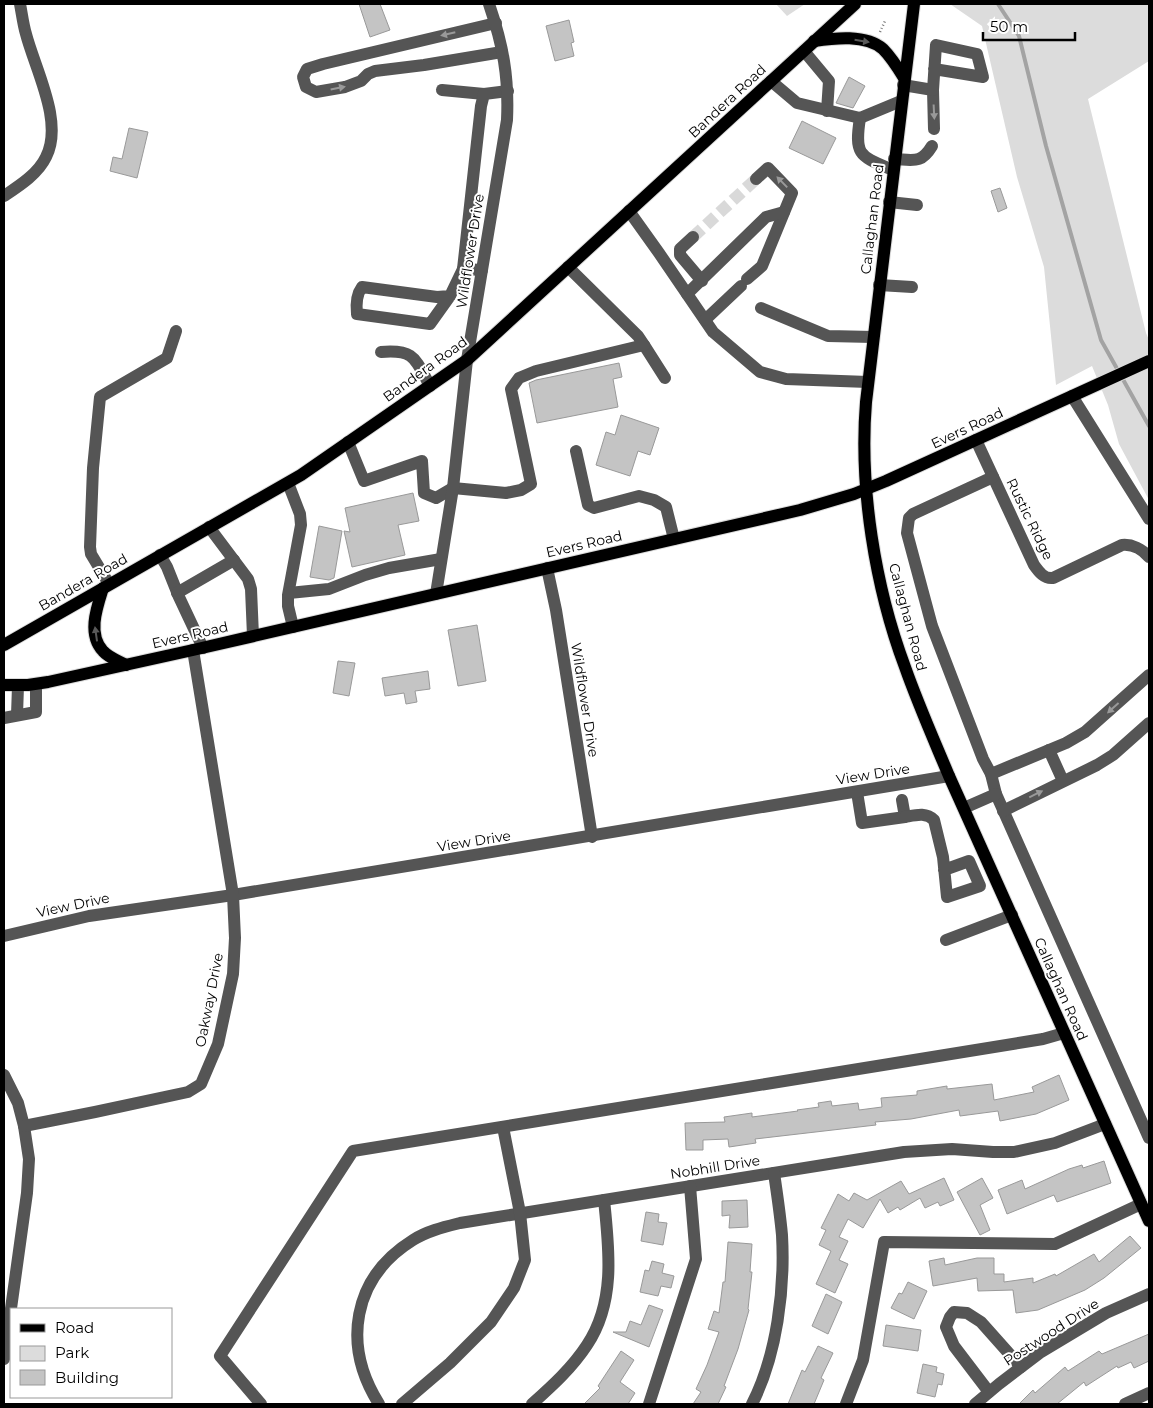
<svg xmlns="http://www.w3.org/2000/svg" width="1153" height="1408" font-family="Montserrat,sans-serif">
<rect width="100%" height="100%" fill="#fff"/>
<!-- green -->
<g fill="#dcdcdc">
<polygon points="776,4 805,4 787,16"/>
<polygon points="950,4 1149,4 1149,61 1088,99 1146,333 1149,340 1149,500 1119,444 1108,405 1092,366 1056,385 1044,267 1017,177 982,26"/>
</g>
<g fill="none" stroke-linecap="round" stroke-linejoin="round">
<!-- stream -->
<polyline stroke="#a3a3a3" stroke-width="4" points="998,4 1019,36 1046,146 1101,340 1149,426"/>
</g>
<!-- building -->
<g fill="#c4c4c4" stroke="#999">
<polygon points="359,4 380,4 390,30 370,37"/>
<polygon points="569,20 574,42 571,43 574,56 555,61 546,26"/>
<polygon points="849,77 865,86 853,108 836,103"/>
<polygon points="802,121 836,138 823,164 789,148"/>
<polygon points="129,128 148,132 137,178 110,171 113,157 122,159"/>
<polygon points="1000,188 1007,208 998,212 991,191"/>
<polygon points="619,363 622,377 613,379 618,407 537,423 529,383 536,380"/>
<polygon points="621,415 659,428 650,455 638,451 630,476 596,465 606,432 615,435"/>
<polygon points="413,493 419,521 398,525 405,555 352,567 344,531 350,532 345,508"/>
<polygon points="319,526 342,531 334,578 329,580 310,577"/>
<polygon points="477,625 486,681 458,686 448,630"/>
<polygon points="338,661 355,663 349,696 333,693"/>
<polygon points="428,671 430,689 415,691 417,702 406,704 404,693 385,696 382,678"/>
<polygon points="1059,1075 1069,1100 1036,1114 1000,1121 998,1111 960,1116 959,1110 911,1119 875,1122 876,1125 755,1139 756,1143 729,1147 728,1139 703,1140 703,1150 686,1150 685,1123 725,1122 724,1117 752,1113 752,1117 798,1111 797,1110 819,1107 818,1103 831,1101 832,1106 858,1103 859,1110 882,1107 881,1098 917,1095 917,1091 947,1086 947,1089 992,1084 994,1100 1034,1092 1032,1087"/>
<polygon points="1104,1161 1111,1183 1057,1202 1054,1195 1007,1214 998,1190 1022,1180 1025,1189 1069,1169 1082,1165 1083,1168"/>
<polygon points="944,1178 954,1200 940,1206 938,1202 925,1208 920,1198 900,1210 898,1207 888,1213 880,1199 863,1228 848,1219 839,1237 848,1241 839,1260 848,1264 835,1293 816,1284 831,1251 819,1245 826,1230 821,1228 838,1194 849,1201 854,1193 867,1200 901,1181 909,1194"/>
<polygon points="982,1178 993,1198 980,1205 990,1230 980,1235 957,1192"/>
<polygon points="747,1200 748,1227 729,1228 730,1215 722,1216 722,1201"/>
<polygon points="646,1212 659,1214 658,1222 667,1223 663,1245 641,1241"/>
<polygon points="1130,1236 1141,1248 1104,1278 1085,1290 1038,1310 1016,1313 1013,1290 978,1291 977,1278 933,1286 929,1261 944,1258 945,1265 977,1258 994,1258 994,1274 1004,1274 1004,1282 1033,1278 1033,1283 1055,1274 1056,1276 1094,1254 1099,1262"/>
<polygon points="728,1242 752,1244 750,1272 752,1272 748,1309 749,1310 738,1349 724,1386 726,1387 718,1404 693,1404 701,1392 696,1389 707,1365 719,1332 708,1329 714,1311 719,1313 723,1282 725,1282"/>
<polygon points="652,1261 664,1264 662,1273 674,1276 671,1288 661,1286 658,1296 640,1292 645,1270 649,1271"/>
<polygon points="908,1282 927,1291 914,1319 891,1308 899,1293 902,1294"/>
<polygon points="826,1294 842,1302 828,1334 812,1326"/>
<polygon points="649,1305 663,1310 649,1347 613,1332 626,1332 630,1321 641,1325"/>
<polygon points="886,1325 921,1330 918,1351 883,1346"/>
<polygon points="1149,1334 1149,1361 1134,1368 1131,1362 1118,1368 1117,1366 1086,1386 1084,1382 1057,1404 1019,1404 1033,1390 1035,1393 1065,1367 1068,1371 1099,1351 1102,1354"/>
<polygon points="818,1346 833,1353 821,1378 824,1380 814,1404 788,1404 802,1370 805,1372"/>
<polygon points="621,1351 634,1360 620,1382 635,1393 628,1404 584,1404 600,1388 598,1386"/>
<polygon points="923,1364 937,1367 936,1372 944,1374 942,1385 938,1384 935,1397 917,1393"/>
</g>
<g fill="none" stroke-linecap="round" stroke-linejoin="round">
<!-- minor-tunnel -->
<polyline stroke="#d9d9d9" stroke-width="12" stroke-dasharray="12 6" stroke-linecap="butt" points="693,237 756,179"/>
<defs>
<g id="major">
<path d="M914,4l-48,398c-7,85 9,185 39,265 13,37 29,73 44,109l200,445"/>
<path d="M814,41c20,-3 52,-7 69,8 8,8 15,19 21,29"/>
<path d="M103,588c-6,19 -16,46 0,63 6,7 16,10 23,14"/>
<polyline points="4,645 301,475 467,360 855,4"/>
<polyline points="4,685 28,685 48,682 193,650 800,510 854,494 886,481 1149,361"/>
</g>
</defs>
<!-- major casing -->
<use href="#major" stroke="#dbdbdb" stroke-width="14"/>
<!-- path -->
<polyline stroke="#777" stroke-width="2.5" stroke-dasharray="1 2.5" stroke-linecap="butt" points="880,32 885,21"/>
<!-- minor -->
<g stroke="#555" stroke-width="12">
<polyline points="496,23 323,64 307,69 303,77 306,87 316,92 345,87 361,81 368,74 375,71 424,65 502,52"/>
<polyline points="804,51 829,81 827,111"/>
<polyline points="771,81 797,103 860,118 901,101"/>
<polyline points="903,85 933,90 934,129"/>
<polyline points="442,90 484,94"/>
<polyline points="933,90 936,45 977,54 983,77 934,69"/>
<path d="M860,118c-6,38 0,38 33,52"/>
<path d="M894,159c20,1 27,5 38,-13"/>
<path d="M4,196c15,-10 34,-22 42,-39 18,-35 -11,-88 -20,-123 -3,-10 -4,-20 -6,-30"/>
<polyline points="889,202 917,205"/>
<polyline points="629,211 659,253 713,332 760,372 786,379 868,382"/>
<polyline points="693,237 680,249 680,255 702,281"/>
<polyline points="463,269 481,106 484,94 508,91"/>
<polyline points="747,279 762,266 792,193 768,168 756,179"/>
<polyline points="879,285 912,287"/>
<polyline points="687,294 766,217 784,212"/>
<path d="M450,296l-20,28 -73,-10c-1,-9 -1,-19 5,-27l75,10 13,-1 13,-27 19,1"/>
<polyline points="761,308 828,336 873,337"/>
<polyline points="705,320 741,286"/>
<polyline points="644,345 665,378"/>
<path d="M381,352c34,-3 34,7 49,34"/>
<polyline points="1072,396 1149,519"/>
<path d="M976,440l58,125c5,7 10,14 19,13l69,-33c10,-1 20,4 27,12"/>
<polyline points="348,442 364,481 422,461 424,493 436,498 453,488 506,493 521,490 531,484 511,389 519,378 536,371 644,345 638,336 568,267"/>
<polyline points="576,451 588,505 594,508 639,496 654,500 666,507 674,539"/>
<polyline points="993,477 913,514 909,518 907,533 932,626 983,759 991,774 996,794 1149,1138"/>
<polyline points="288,483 300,514 301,525 288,595 288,606 293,627"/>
<polyline points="209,527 248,579 251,589 253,636"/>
<polyline points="160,555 167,567 179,597 203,648"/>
<polyline points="547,568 556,610 592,837"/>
<polyline points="109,584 91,554 90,547 93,468 100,397 167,358 176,331"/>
<polyline points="177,593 234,560"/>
<polyline points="289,593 329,589 365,575 389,568 441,559"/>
<path d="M436,594l17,-106 14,-128 40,-240c2,-43 -4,-75 -18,-116"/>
<polyline points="17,715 18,686"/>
<polyline points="4,718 36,712 36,684"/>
<polyline points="1049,750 1063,781"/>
<polyline points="991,774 1066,743 1085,732 1149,675"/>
<polyline points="857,792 862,823 905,817 902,800"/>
<polyline points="964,808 996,794"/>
<polyline points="1003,811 1097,765 1113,755 1149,723"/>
<path d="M905,817c11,-2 21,-5 29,3l9,37 4,40 33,-11 -11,-25 -25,9"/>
<polyline points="4,936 89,916 233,895 949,776"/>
<polyline points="946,940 1012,915"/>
<polyline points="4,1075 18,1103 24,1126 29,1159 27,1193 4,1359"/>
<polyline points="24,1126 95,1112 188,1092 201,1084 218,1044 233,974 235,938 233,895 193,650"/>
<polyline points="989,1392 954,1346 946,1327 950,1317 954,1312 967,1313 981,1322 1021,1367"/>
<polyline points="261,1404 220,1356 353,1151 1043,1039 1064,1033"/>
<path d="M379,1404c-37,-59 -27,-126 34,-164 14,-9 31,-13 47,-17l444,-71 48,-3 41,3h21l41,-9 50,-19"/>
<polyline points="402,1404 450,1363 491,1322 514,1288 525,1260 520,1213 503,1127"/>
<path d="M532,1404c20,-18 40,-36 55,-59 29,-43 22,-97 17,-145"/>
<polyline points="649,1404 696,1259 690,1186"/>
<path d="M752,1404c25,-49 33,-115 30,-169 -2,-21 -5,-42 -8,-62"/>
<polyline points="846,1404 863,1360 884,1242 1055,1244 1141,1204"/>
<polyline points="975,1404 999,1384 1041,1352 1106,1313 1149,1294"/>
<polyline points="1125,1404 1149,1393"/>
</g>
<!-- major -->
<use href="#major" stroke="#000" stroke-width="12"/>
</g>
<!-- one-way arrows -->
<defs><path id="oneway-solid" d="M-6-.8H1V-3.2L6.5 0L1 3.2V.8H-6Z" transform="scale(1.25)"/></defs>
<g fill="#999">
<use href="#oneway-solid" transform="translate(448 34) rotate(167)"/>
<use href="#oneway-solid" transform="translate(338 88) rotate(-11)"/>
<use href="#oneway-solid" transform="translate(934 112) rotate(87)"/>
<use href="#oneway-solid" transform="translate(782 182) rotate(-134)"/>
<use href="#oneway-solid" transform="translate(1113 708) rotate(138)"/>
<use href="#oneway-solid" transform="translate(1036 794) rotate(-26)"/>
</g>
<g fill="#595959">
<use href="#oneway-solid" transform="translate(862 41) rotate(9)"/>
<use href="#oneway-solid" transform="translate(96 634) rotate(-98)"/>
</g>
<g text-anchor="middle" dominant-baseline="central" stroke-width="4" stroke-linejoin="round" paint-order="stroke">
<!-- street labels -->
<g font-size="14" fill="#000" stroke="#fff">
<text transform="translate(727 101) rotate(-43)">Bandera Road</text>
<text transform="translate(872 219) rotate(-83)">Callaghan Road</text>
<text transform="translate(470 251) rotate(-81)">Wildflower Drive</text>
<text transform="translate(425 369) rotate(-36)">Bandera Road</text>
<text transform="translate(967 428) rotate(-25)">Evers Road</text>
<text transform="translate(1030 519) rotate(64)">Rustic Ridge</text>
<text transform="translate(584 544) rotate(-13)">Evers Road</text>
<text transform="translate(83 582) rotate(-30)">Bandera Road</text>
<text transform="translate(908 617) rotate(75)">Callaghan Road</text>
<text transform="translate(190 635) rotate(-13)">Evers Road</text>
<text transform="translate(585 700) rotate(81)">Wildflower Drive</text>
<text transform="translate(873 774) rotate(-9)">View Drive</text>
<text transform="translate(474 841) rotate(-9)">View Drive</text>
<text transform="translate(73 905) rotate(-12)">View Drive</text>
<text transform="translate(1061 989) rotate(66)">Callaghan Road</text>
<text transform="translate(209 1000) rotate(-79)">Oakway Drive</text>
<text transform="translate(715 1167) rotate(-9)">Nobhill Drive</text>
<text transform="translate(1051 1332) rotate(-33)">Postwood Drive</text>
</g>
</g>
<!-- border -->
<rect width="1153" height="1408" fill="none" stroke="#000000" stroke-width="10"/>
<!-- legend -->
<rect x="10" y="1308" width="162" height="90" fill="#ffffff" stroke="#999999"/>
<rect x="20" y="1324" width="25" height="8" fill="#000000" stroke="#999999"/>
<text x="55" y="1333" font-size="15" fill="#000000">Road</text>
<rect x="20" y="1346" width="25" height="15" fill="#dcdcdc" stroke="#999999"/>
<text x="55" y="1358" font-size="15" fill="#000000">Park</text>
<rect x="20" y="1370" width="25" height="15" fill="#c4c4c4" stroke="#999999"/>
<text x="55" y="1383" font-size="15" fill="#000000">Building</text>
<!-- scale -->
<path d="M983 32v8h92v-8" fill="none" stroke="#000000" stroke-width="2.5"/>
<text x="990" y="32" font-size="15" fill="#000000" stroke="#ffffff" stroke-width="4" paint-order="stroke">50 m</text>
</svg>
